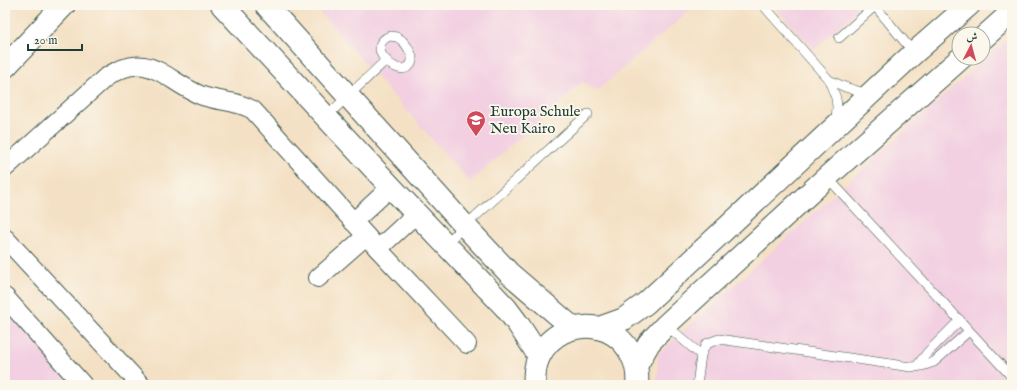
<svg xmlns="http://www.w3.org/2000/svg" width="1017" height="390" font-family="'IM FELL English',Amiri,serif">
<rect width="100%" height="100%" fill="#fbf7ec"/>
<filter id="ink" filterUnits="userSpaceOnUse"><feTurbulence type="fractalNoise" baseFrequency=".025" numOctaves="2"/><feDisplacementMap in="SourceGraphic" scale="8" xChannelSelector="R" yChannelSelector="G"/><feConvolveMatrix kernelMatrix="1 2 1 2 8 2 1 2 1" color-interpolation-filters="sRGB"/></filter>
<filter id="wash" filterUnits="userSpaceOnUse"><feTurbulence type="fractalNoise" baseFrequency=".012" numOctaves="4" result="noise"/><feDisplacementMap in="SourceGraphic" scale="16" xChannelSelector="R" yChannelSelector="G"/><feGaussianBlur stdDeviation="0.9" result="paint"/><feColorMatrix in="noise" values="0 0 0 0 0 0 0 0 0 0 0 0 0 0 0 0 0 1.4 0 .05"/><feComposite in="paint" operator="in"/></filter>
<g filter="url(#wash)">
<rect width="100%" height="100%" fill="#f4e1c5"/>
<!-- built -->
<g fill="#f2cfe1">
<polygon points="313,5 696,5 597,91 583,82 470,182"/>
<polygon points="772,5 863,5 814,50"/>
<polygon points="1012,34 1012,385 657,385 658,354"/>
<polygon points="5,302 81,385 5,385"/>
</g>
</g>
<g filter="url(#ink)">
<g fill="none" stroke-linecap="round" stroke-linejoin="round">
<defs>
<g id="service">
<polyline points="763,5 829,80 836,98 837,107 836,121"/>
<polyline points="875,6 914,53"/>
<path d="M390,36c1,0 6,1 7,1 8,4 22,23 11,30 -13,9 -44,-21 -18,-31z"/>
<polyline points="839,38 876,5"/>
<polyline points="829,80 845,87 867,94"/>
<polyline points="326,117 386,60"/>
<polyline points="827,177 1012,377"/>
<polyline points="445,244 588,114"/>
<polyline points="666,325 701,355"/>
<polyline points="916,367 927,353 960,320"/>
<polyline points="697,385 701,355 706,344 719,339 911,367 922,366 934,362 969,331"/>
</g>
<g id="minor">
<path d="M5,168l100,-90c43,-30 58,1 95,17 17,7 36,5 53,15l125,139 89,95"/>
<polyline points="353,222 391,187"/>
<polyline points="5,238 141,385"/>
<polyline points="378,249 416,214"/>
<polyline points="318,278 366,236"/>
<polyline points="5,297 83,385"/>
</g>
<g id="tertiary">
<polyline points="222,5 391,187 506,308 518,324 539,356"/>
<polyline points="266,5 465,226 509,273 573,328"/>
<polyline points="983,38 1012,12"/>
<polyline points="5,67 64,5"/>
<polyline points="599,328 624,319 646,303 914,53 969,5"/>
<polyline points="636,366 649,343 666,325 827,177 961,58"/>
<path d="M535,385c-7,-59 74,-82 98,-27 4,9 5,17 4,27"/>
</g>
</defs>
<!-- service casing -->
<use href="#service" stroke="#3f564a" stroke-width="10"/>
<!-- minor casing -->
<use href="#minor" stroke="#3f564a" stroke-width="20"/>
<!-- tertiary casing -->
<use href="#tertiary" stroke="#3f564a" stroke-width="24"/>
<!-- service -->
<use href="#service" stroke="#fff" stroke-width="9"/>
<!-- minor -->
<use href="#minor" stroke="#fff" stroke-width="18"/>
<!-- tertiary -->
<use href="#tertiary" stroke="#fff" stroke-width="22"/>
</g>
</g>
<!-- icons -->
<defs>
<symbol id="school-pin" viewBox="-11 -11 22 30"><path d="M0 17L-7.5 6A9.5 9.5 0 1 1 7.5 6Z" fill="#d1495b" stroke="#fbf7ec"/><path d="M0-5L7-2L0 1L-7-2ZM-4 1L0 2.5L4 1V4Q0 6-4 4Z" fill="#fff"/></symbol>
</defs>
<g fill-rule="evenodd">
<use href="#school-pin" x="465" y="109" width="22" height="30"/>
</g>
<g text-anchor="middle" dominant-baseline="central" stroke-width="3.5" stroke-linejoin="round" paint-order="stroke">
<!-- poi labels -->
<g font-size="15" fill="#1f3d34" stroke="#fbf7ec" text-anchor="start">
<text x="490" y="111">Europa Schule<tspan x="490" dy="17">Neu Kairo</tspan></text>
</g>
</g>
<!-- margin -->
<rect width="1017" height="390" fill="none" stroke="#fbf7ec" stroke-width="20"/>
<!-- north arrow -->
<g transform="translate(971 46) rotate(6)"><circle r="19" fill="#fbf7ec" stroke="#a3ada2"/>
<path d="M0-3L7 15L0 10L-7 15Z" fill="#d1495b"/>
<text y="-6" font-size="11" font-weight="bold" text-anchor="middle" fill="#1f3d34">ش</text>
</g>
<!-- scale -->
<path d="M28 44v6h54v-6" fill="none" stroke="#1f3d34" stroke-width="2"/>
<text x="34" y="44" font-size="12" fill="#1f3d34" stroke="#fbf7ec" stroke-width="3" paint-order="stroke">20 m</text>
</svg>
